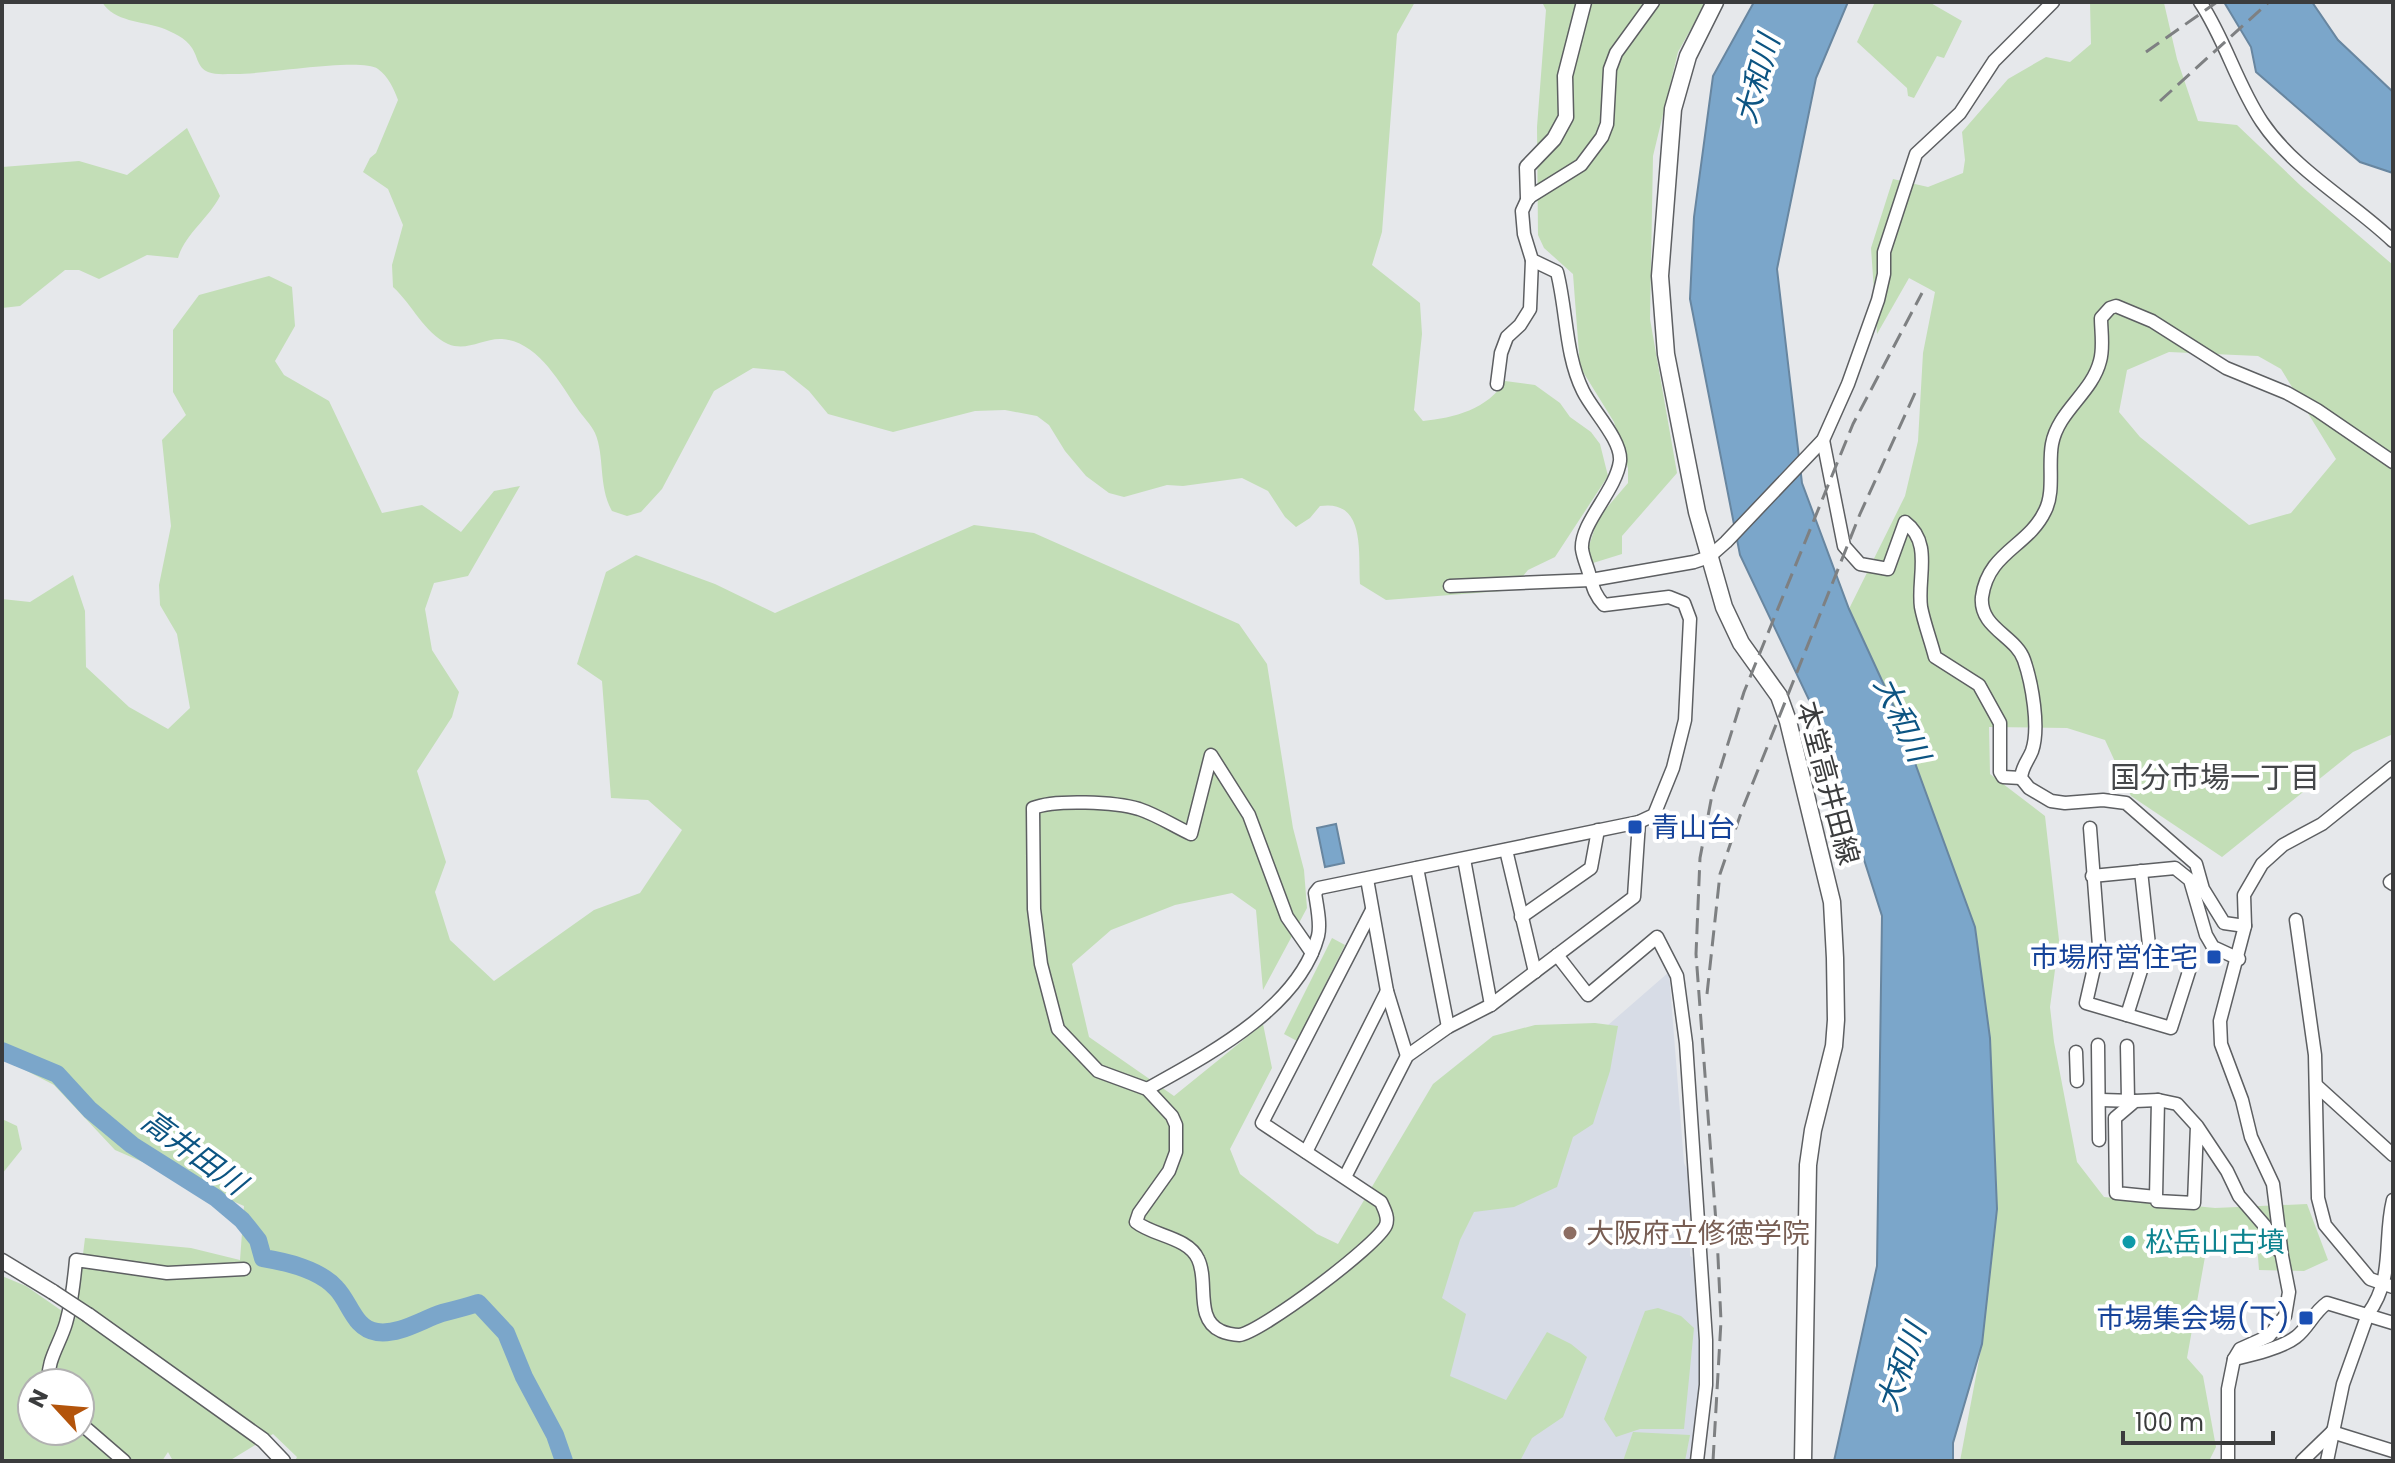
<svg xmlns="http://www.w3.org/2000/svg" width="2395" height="1463" font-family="Poppins,'Noto Sans JP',sans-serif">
<rect width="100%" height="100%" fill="#e6e8eb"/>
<!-- built -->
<polygon fill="#d7dce6" points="1669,972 1684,1163 1689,1173 1690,1256 1701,1262 1702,1374 1692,1461 1351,1461 1463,1210 1592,1039"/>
<!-- green -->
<g fill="#c3deb7" fill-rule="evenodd">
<path d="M102,2h1313l-18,32 -15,198 -10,33 48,38 2,31 -8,76 9,11c31,-3 65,-12 82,-40l30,4 25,18 10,14 21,15 9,12 8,32 -53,81 -27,13 -10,12 -16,9 -116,9 -26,-16c-2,-31 6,-85 -40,-78l-10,12 -14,9 -11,-10 -17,-26 -26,-13 -59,8 -16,-1 -43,12 -15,-4 -23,-17 -21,-25 -16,-26 -12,-9 -32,-6 -30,1 -82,21 -65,-18 -19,-23 -25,-20 -31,-3 -39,23 -52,98 -21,23 -14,4 -15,-5c-14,-25 -7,-55 -17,-78 -4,-9 -13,-17 -18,-25 -18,-26 -39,-66 -75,-69 -19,-1 -35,13 -54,5 -24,-11 -36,-40 -55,-57l-1,-22 11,-40 -15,-36 -25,-17 7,-14 6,-5 22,-53c-4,-11 -10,-24 -20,-31 -18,-12 -115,6 -145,5 -8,0 -18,1 -25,-2 -11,-5 -10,-15 -16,-24 -6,-10 -20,-16 -30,-20 -20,-7 -48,-6 -60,-26z"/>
<polygon points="1542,2 1706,2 1678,52 1653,156 1650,319 1677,473 1622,536 1622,554 1593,563 1588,549 1598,518 1628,483 1628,468 1614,422 1580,367 1573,274 1544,248 1538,235 1537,127 1546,10"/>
<polygon points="1875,2 1929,2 1962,21 1944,58 1937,56 1914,98 1908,96 1907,88 1857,42"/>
<path d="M2090,2l74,1 13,56 21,62 39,4 64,61 92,79v469l-40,18 -131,105 -91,-61 -26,-56 -38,-12 -78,-1 1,47 55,42 14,124 -9,67 4,35 23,120 27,35 111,11 92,-4 21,56 -24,11 -45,-1 -3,-39 -48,9 -21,118 16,18 13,71 -7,14h-249l22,-117 14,-142 -6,-164 -15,-111 -79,-216 -47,-102 56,-113 13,-55 5,-88 12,-61 -26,-14 -32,56 -6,-86 22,-69 35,8 35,-14 2,-13 -3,-28 46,-53 38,-22 24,5 21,-18zM2169,352l89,4 23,13 55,90 -45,54 -42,12 -109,-88 -21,-25 8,-42z"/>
<path d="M187,128l33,68c-11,22 -35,38 -42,62l-31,-3 -48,24 -20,-9h-14l-45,36 -18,2v-141l77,-6 48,14z"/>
<path d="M269,276l23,11 3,39 -20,35 9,14 45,26 53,112 40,-8 39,27 33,-41 26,-5 -52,90 -34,7 -9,26 7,41 27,42 -7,25 -35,54 29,91 -11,30 15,48 44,41 100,-71 46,-17 42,-63 -34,-30 -37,-2 -9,-117 -25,-17 29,-92 30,-17 79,29 60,29 199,-88 60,8 205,91 28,40 26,164 11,42 3,38 -44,82 -7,-80 -24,-17 -57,12 -64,25 -39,34 17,73 85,59 89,-72 9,44 -42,81 10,25 77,60 21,10 95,-160 60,-48 42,-11 60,-2 23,3 -8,45 -17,53 -20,13 -16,50 -43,20 -40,5 -14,28 -18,58 24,16 -16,62 56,24 41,-68 24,12 16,13 -24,60 -31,21 -12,23h-1225l2,-4 -24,-23 -44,27h-56l-5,-9 -6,9h-160v-185l24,10 49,34 10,-82 106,10 49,12 4,-54 -129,-56 -61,-65 -52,-27v-459l28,3 43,-27 12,36 1,56 43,40 39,22 22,-21 -13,-74 -17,-29 -1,-20 12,-59 -9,-86 24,-25 -13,-23v-62l26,-35zM32,1383h48v48h-48z"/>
<polygon points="1332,938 1345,945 1297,1041 1284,1034"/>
<polygon points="2,1119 17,1126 22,1149 2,1174"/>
<polygon points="1658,1308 1681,1316 1694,1328 1684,1429 1640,1429 1616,1437 1604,1419 1645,1311"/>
<polygon points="1633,1432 1690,1435 1685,1461 1623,1461"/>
</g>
<!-- water -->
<g fill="#7ba6ca" stroke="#6886a0" stroke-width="2">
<polygon points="1754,2 1848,2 1816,78 1777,269 1802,483 1849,609 1896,711 1975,927 1990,1038 1997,1209 1982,1344 1953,1443 1953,1461 1834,1461 1877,1266 1882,916 1821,725 1740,555 1690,299 1694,217 1713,76"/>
<polygon points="2224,2 2312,2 2338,40 2393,92 2393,173 2360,162 2256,72 2251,47"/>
<polygon points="1336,824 1344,863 1325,867 1317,828"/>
</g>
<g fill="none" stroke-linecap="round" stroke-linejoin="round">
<!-- river -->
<path stroke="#7ba6ca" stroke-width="18" d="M2,1051l55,23 33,36 42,35 84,53 26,22 16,20 5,18c24,4 56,11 73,30 14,14 18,41 41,44 22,3 44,-12 65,-19 12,-3 24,-6 36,-10l28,30 18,44 31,58 9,26"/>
<defs>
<g id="minor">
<path d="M2200,2c25,37 37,83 62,120 33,49 89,79 131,119"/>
<polyline points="1497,384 1501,353 1507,337 1520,325 1530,309 1532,260"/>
<path d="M1823,440l21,106 16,18 28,5 17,-47c28,21 12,55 16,85 3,16 10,34 14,50l44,28 21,38v49l3,5 18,1"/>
<polyline points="1450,586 1591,580 1694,562 1709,557 1726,542 1823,440 1848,384 1878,300 1884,274 1884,252 1916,154 1960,113 1994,61 2053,2"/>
<polyline points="2090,828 2099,946 2086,1003 2171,1028 2191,965"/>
<polyline points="1506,850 1535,972"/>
<polyline points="1464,859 1491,1005"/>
<polyline points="1417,868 1448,1027"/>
<polyline points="2092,876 2175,868 2190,880 2206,935 2213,947 2239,959"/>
<polyline points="1367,879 1387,991 1407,1056"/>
<polyline points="2393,880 2390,882 2393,884"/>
<polyline points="1521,917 1591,868 1598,830"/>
<polyline points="2296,920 2315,1055 2318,1198 2325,1225 2370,1279 2393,1287"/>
<path d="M2245,926l-21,-3 -21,-34 -7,-25 -70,-61 -23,-3 -38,3 -14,-2 -22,-13 -8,-10c1,-12 7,-17 11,-27 8,-23 0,-68 -8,-91 -8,-24 -45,-32 -42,-63 6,-45 46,-50 63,-86 10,-19 3,-46 7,-67 6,-33 40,-51 48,-83 4,-13 1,-30 1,-43l9,-10 6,-2 36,15 74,47 61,25 30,17 76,52"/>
<path d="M1312,953l-25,-36 -38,-102 -38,-60 -20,79c-17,-8 -34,-19 -52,-25 -23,-7 -84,-10 -106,-1l1,101 7,55 17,65 40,42 49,18 25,27 4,9v27l-7,19 -30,42 -3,9c17,14 52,15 62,37 11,22 -4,60 23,72 4,2 13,4 18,4 21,-2 139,-90 147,-110 3,-8 -2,-16 -5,-23l-119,-79 110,-213"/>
<polyline points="1557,955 1588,995 1657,937 1677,976 1686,1043 1706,1340 1706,1385 1697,1461"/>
<polyline points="2127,1015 2149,945 2141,871"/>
<polyline points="2098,1045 2099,1140"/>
<polyline points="2127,1046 2128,1100"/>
<polyline points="2076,1052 2077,1081"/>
<polyline points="2317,1086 2393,1155"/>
<path d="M1147,1089c61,-34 152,-81 171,-153 3,-12 -1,-30 -3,-43l4,-5 320,-66 15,-7 19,-47 12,-48 5,-101 -6,-16 -15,-6 -65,8c-10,-11 -11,-18 -15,-32 -2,-7 -6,-16 -7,-24 -2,-26 34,-58 38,-88 2,-21 -28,-51 -37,-70 -18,-36 -16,-80 -26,-119l-25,-12 -8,-26 -2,-23 6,-13 53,-33 21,-28 5,-13 3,-55 6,-16 37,-51"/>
<polyline points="2101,1100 2135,1101"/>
<polyline points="2197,1126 2194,1203 2157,1201 2156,1197 2116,1193 2115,1118 2135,1101 2158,1100 2177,1104 2197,1126 2227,1171 2239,1196 2265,1226 2278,1250"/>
<polyline points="1306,1152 1387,991"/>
<polyline points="1345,1177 1407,1056 1448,1027 1491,1005 1634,897 1639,822"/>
<polyline points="2156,1197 2158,1100"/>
<path d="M2234,1359c17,-4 48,-11 62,-22 12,-9 17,-24 31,-34l66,20"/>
<path d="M49,1383c-3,-22 11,-39 17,-60 6,-21 8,-41 10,-63l91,13 77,-4"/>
<polyline points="80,1423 124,1461"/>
<polyline points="2332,1432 2393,1451"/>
<polyline points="2228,1461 2228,1389 2234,1359 2240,1349 2269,1336 2285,1316 2289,1292 2282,1256 2273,1184 2251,1137 2242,1100 2221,1044 2220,1021 2245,926 2244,895 2262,864 2283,845 2322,824 2393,767"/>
<polyline points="2302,1461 2332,1432"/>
<path d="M2327,1461l16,-77 25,-70c27,-37 15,-74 25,-114"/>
</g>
<g id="tertiary">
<polyline points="1528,198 1527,167 1554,139 1566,117 1565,76 1584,2"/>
<polyline points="2,1261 53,1292"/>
<polyline points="88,1315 263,1440 283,1461"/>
</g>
<polyline id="secondary" points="1715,2 1688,56 1673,109 1660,276 1666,354 1697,512 1724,607 1741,643 1779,696 1788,721 1832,902 1835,958 1836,1020 1834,1046 1813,1130 1808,1165 1803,1461"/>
</defs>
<!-- minor casing -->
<use href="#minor" stroke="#5d5f62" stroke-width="15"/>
<!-- tertiary casing -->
<use href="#tertiary" stroke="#5d5f62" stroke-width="17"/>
<!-- secondary casing -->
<use href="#secondary" stroke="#5d5f62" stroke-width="19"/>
<!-- minor -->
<use href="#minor" stroke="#fff" stroke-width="12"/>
<!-- tertiary -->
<use href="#tertiary" stroke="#fff" stroke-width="14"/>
<!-- secondary -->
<use href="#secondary" stroke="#fff" stroke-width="16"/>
<!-- rail -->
<g stroke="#7e8082" stroke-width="3" stroke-dasharray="16 8" stroke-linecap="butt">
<polyline points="2146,52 2217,2"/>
<polyline points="2160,101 2269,2"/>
<polyline points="1707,994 1720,874 1742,810 1860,514 1915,393"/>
<polyline points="1713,1461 1721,1321 1717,1236 1696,954 1700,858 1712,795 1744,692 1853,424 1922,293"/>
</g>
<defs>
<polyline id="tertiary-bridge" points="53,1292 88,1315"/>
</defs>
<!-- tertiary-bridge casing -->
<use href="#tertiary-bridge" stroke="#5d5f62" stroke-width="17" stroke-linecap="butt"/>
<!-- tertiary-bridge -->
<use href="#tertiary-bridge" stroke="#fff" stroke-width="14"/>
</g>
<!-- markers -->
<g fill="#1a4fb4" stroke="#fff" stroke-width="3">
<rect x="1627" y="819" width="16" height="16" rx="4"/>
<rect x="2206" y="949" width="16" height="16" rx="4"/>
<rect x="2298" y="1310" width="16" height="16" rx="4"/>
</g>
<circle fill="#8d6e63" stroke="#fff" stroke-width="3" cx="1570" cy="1233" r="8"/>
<circle fill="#0f9aa8" stroke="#fff" stroke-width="3" cx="2129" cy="1242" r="8"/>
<g text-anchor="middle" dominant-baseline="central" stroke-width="8" stroke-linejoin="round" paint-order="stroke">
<!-- street labels -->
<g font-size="28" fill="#3b3c3d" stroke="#fff">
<text transform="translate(1828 783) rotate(75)">本堂高井田線</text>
</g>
<!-- transit labels -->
<g font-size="28" fill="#164399" stroke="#fff" text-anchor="end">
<text x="1651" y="827" text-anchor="start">青山台</text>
<text x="2198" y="957">市場府営住宅</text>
<text x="2290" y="1318">市場集会場(下)</text>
</g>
<!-- education labels -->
<g font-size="28" fill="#785e54" stroke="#fff" text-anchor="start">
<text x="1586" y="1233">大阪府立修徳学院</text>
</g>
<!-- culture labels -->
<g font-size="28" fill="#0d838f" stroke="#fff" text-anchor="start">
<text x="2145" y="1242">松岳山古墳</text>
</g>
<!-- water labels -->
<g font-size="30" font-style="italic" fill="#0c5482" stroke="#fff">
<text transform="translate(1757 79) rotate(-74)">大和川</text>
<text transform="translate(1902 719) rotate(65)">大和川</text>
<text transform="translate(194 1152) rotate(36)">高井田川</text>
<text transform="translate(1901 1367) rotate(-70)">大和川</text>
</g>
<!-- neighbourhood labels -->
<g font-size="30" fill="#45474a" stroke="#fff">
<text x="2215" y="777">国分市場一丁目</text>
</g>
</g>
<!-- border -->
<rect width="2395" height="1463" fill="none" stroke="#3b3c3d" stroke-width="8"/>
<!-- north arrow -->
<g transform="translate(56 1407) rotate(296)"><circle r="38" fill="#ffffff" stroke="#b1b1b1" stroke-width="2"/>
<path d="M0-6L14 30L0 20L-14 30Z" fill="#b3540b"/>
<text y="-12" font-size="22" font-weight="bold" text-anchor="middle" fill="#3b3c3d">N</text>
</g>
<!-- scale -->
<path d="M2123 1431v12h150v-12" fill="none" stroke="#3b3c3d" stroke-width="4"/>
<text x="2135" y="1431" font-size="24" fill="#3b3c3d" stroke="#ffffff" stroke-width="6" paint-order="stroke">100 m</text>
</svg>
